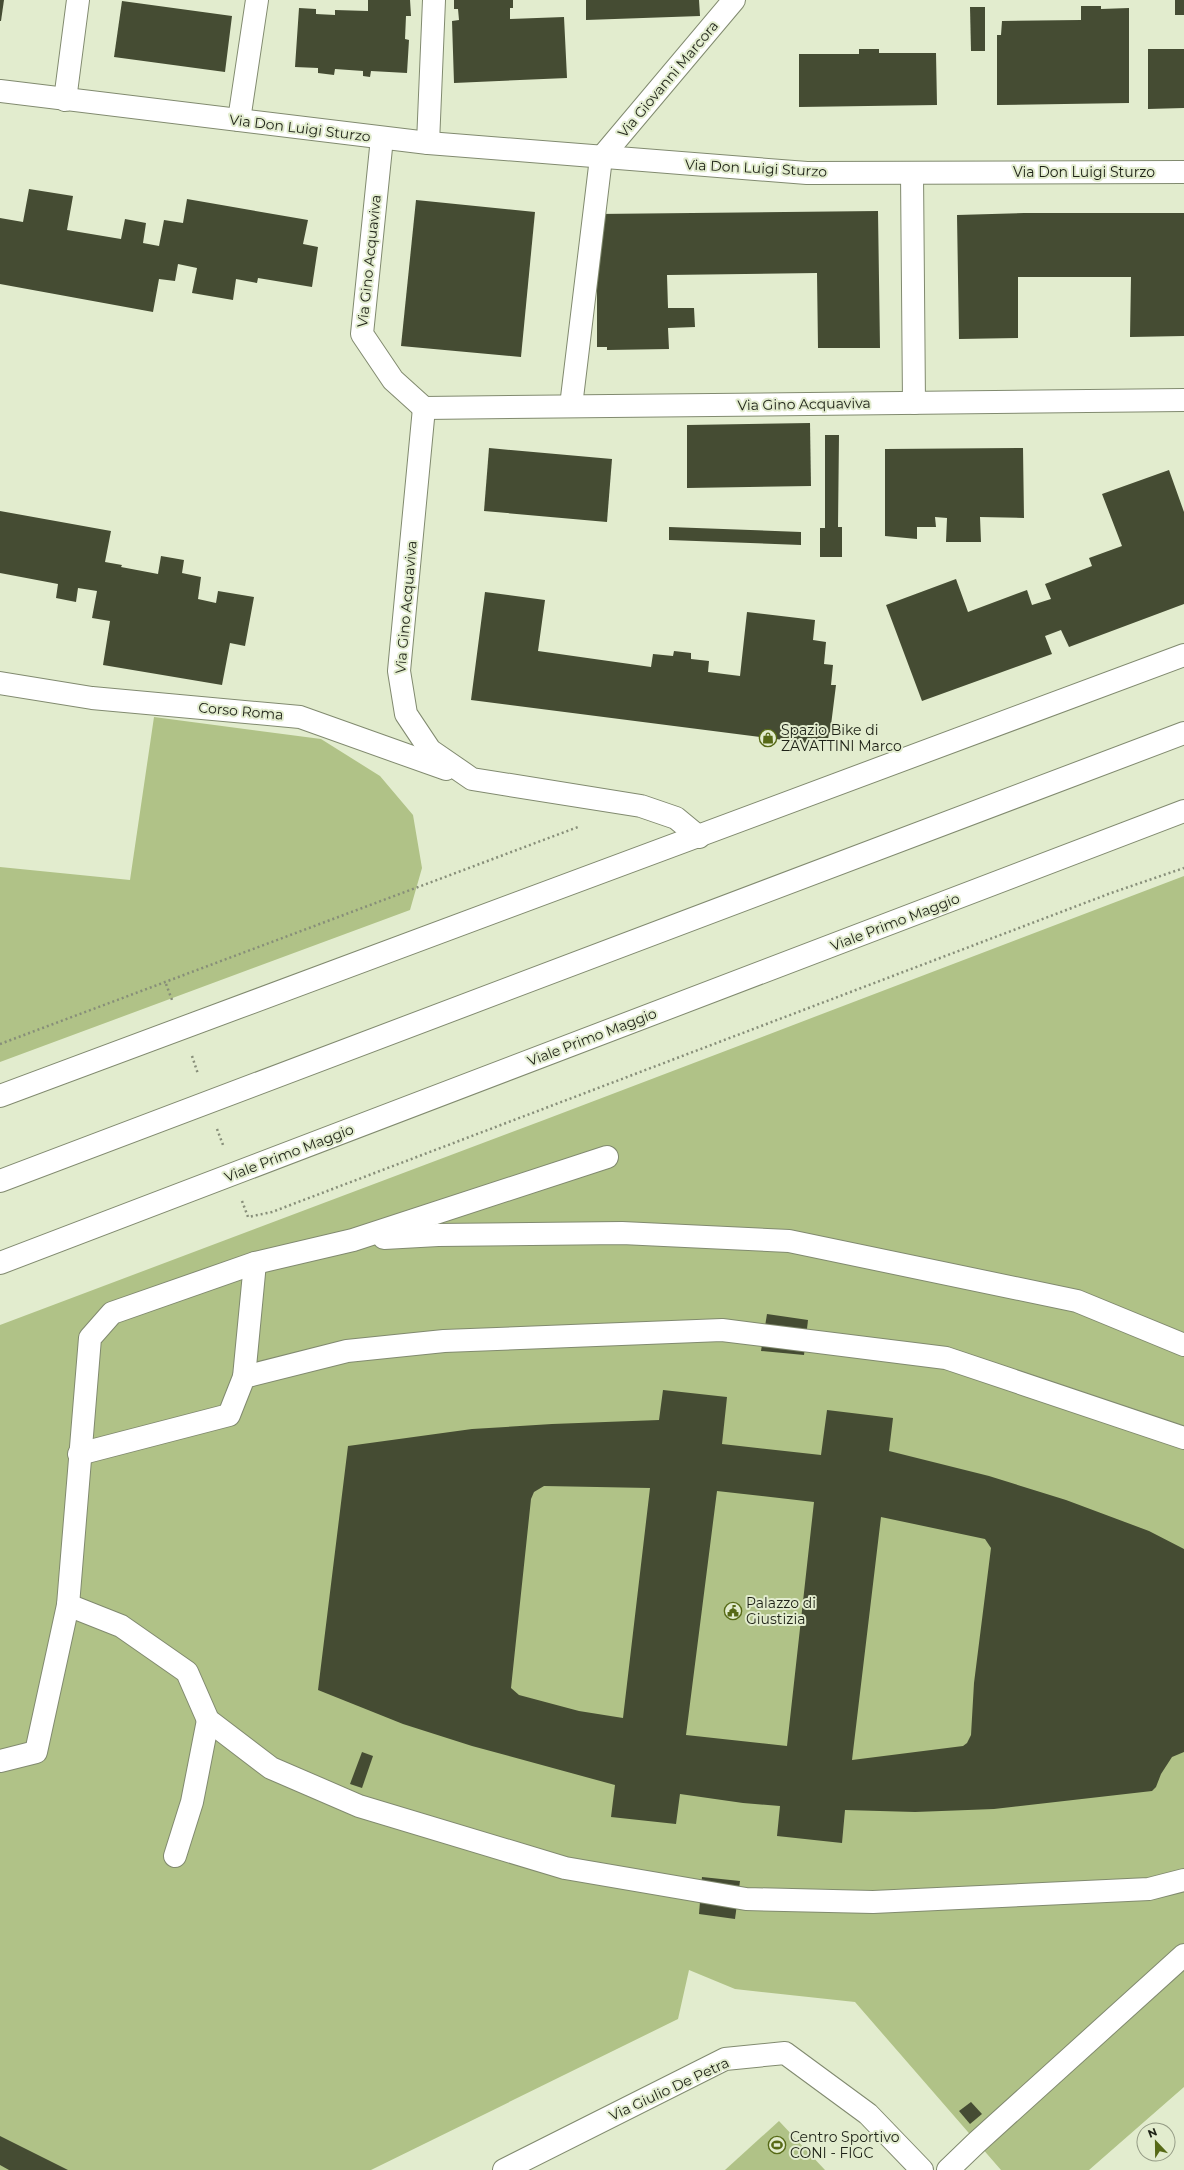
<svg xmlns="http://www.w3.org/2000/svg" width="1184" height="2170" font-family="Montserrat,sans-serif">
<rect width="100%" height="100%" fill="#e2ecce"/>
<!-- green -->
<g fill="#b0c287">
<polygon points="154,717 321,739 380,776 413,815 422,868 410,910 0,1062 0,867 130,880"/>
<polygon points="1184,876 1184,2087 1089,2170 1001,2170 855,2002 735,1989 689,1970 678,2019 371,2170 0,2170 0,1325 544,1120"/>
<polygon points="779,2121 825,2170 725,2170"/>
</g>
<!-- building -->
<g fill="#454c33" fill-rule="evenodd">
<polygon points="0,0 4,0 1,21 0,21"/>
<polygon points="368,0 410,0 411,16 406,16 405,39 409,40 407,73 371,71 370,77 363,76 363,71 335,69 334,75 318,73 318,68 295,67 299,8 316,9 316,14 335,15 335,10 368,11"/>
<polygon points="454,0 513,0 513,8 510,8 510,19 564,17 567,78 454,83 452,21 459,20 458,9 454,9"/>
<polygon points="586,0 699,0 700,16 586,20"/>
<rect x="1175" y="0" width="9" height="15"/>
<polygon points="122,1 232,16 225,72 114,57"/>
<polygon points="1081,6 1101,6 1101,9 1129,8 1129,103 997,105 997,35 1001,35 1002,21 1081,20"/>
<polygon points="970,7 985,7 985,51 971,51"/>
<polygon points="859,49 879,49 879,53 936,53 937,105 799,107 799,54 859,54"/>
<polygon points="1148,49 1184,49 1184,108 1148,109"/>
<polygon points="29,189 73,196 67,230 121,239 125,219 146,223 143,243 159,246 164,220 183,223 187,199 308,220 303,244 318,247 312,287 258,278 257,283 236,279 233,300 192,293 197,268 178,264 175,281 159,279 153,312 0,284 0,218 23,222"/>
<polygon points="416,200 535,212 521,357 401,346"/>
<polygon points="878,211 880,348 818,348 817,273 667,275 668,308 694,308 695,327 668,328 669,349 607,350 607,347 597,347 597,214"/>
<polygon points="1024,213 1184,213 1184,336 1130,337 1131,277 1018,277 1018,338 959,339 957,215"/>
<polygon points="810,423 811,486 687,488 687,425"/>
<polygon points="825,435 839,435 838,527 842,527 842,557 820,557 820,528 825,528"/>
<polygon points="489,448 612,459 607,522 484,511"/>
<polygon points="1023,448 1024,518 980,517 981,542 946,542 947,518 935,517 936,527 917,527 917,539 885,536 885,449"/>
<polygon points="1169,470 1184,512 1184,604 1069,647 1061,630 1045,636 1052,654 922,701 886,605 956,579 968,612 1027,590 1032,605 1051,599 1045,584 1092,566 1089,558 1122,546 1102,494"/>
<polygon points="0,511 111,531 105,562 122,565 121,567 158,574 161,556 184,560 182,573 201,577 198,599 216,603 218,591 254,597 245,646 230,643 222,685 103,665 110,621 92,618 97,591 78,588 76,602 56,598 58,584 0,573"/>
<polygon points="669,527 801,532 801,545 669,540"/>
<polygon points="485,592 545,600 538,651 651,667 653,654 673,656 674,651 691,653 691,659 709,661 708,672 740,676 747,612 815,620 813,640 826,642 824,664 833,665 831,685 836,685 830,733 829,732 828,740 808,738 807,743 471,700"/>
<polygon points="767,1314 808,1320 804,1355 761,1351"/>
<path d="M663,1390l64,7 -5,47 99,11 6,-45 66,8 -4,33 100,25 77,24 83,31 35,18v203l-12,5 -11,17 -5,13 -4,4 -158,18 -79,3 -70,-2 -3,33 -65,-7 3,-30 -37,-3 -63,-9 -4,30 -65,-7 4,-32 -143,-39 -69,-22 -85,-34 30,-244 124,-17 80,-5 107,-4zM544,1486l106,2 -27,230 -44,-7 -60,-16 -8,-7 20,-189 3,-7zM717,1491l97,11 -27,244 -101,-11zM881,1517l104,22 6,9 -17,135 -3,52 -4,8 -4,3 -111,14z"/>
<polygon points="362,1752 373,1756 362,1788 350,1784"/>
<polygon points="702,1877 740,1881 735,1919 699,1914"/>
<polygon points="971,2102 982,2114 970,2124 959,2111"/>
<polygon points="0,2136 68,2170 9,2170 0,2165"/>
</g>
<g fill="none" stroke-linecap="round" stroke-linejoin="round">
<defs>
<g id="minor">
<polyline points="0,91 428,143 807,173 1184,172"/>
<polyline points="65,100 78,0"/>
<polyline points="239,120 257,0"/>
<polyline points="382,138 362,334 393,380 424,408 1184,400"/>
<polyline points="428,143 434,0"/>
<polyline points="912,173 914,403"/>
<polyline points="571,406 601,158 734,0"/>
<polyline points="424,408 399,671 406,714 430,750 472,779 641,806 676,818 699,837"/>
<polyline points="0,683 92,698 300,717 446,769"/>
<polyline points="0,1096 1184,655"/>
<polyline points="0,1181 1184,733"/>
<polyline points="384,1238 438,1235 622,1233 789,1241 1077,1301 1184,1345"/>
<polyline points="0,1263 1184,811"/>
<polyline points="244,1377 255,1263"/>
<polyline points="79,1454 229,1415 244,1377 347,1351 444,1341 722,1330 946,1358 1184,1438"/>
<polyline points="68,1605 121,1626 187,1672 208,1720 271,1768 359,1806 565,1868 746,1899 873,1902 1149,1889 1184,1880"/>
<polyline points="0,1761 36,1752 68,1605 90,1338 112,1313 255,1263 353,1240 607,1157"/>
<polyline points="175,1856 192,1802 208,1720"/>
<polyline points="504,2170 725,2059 785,2053 868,2114 922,2170"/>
<polyline points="948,2170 976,2143 1184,1955"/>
</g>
</defs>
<!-- minor casing -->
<use href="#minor" stroke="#818a6f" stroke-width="24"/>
<!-- path -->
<g stroke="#878e79" stroke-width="2.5" stroke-dasharray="2 3" stroke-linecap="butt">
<polyline points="166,984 172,1000"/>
<polyline points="0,1044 578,827"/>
<polyline points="192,1056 198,1074"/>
<polyline points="217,1129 223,1145"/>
<polyline points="242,1201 248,1217 272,1212 1111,893 1184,868"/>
</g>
<!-- minor -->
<use href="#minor" stroke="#fff" stroke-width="22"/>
</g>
<!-- icons -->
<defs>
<symbol id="shop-ring" viewBox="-11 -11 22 22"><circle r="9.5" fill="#e2ecce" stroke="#566916" stroke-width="1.5"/><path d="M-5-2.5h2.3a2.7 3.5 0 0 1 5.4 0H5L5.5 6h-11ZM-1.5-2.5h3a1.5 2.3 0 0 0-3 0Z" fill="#566916"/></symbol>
<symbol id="civic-ring" viewBox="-11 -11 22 22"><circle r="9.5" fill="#e2ecce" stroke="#566916" stroke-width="1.5"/><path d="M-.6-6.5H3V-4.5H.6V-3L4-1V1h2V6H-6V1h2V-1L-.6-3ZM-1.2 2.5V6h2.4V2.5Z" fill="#566916"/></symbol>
<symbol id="stadium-ring" viewBox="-11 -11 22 22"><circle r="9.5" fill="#e2ecce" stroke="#566916" stroke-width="1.5"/><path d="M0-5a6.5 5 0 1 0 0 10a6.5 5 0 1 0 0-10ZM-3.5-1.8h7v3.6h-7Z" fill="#566916"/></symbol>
</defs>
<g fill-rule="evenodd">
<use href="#shop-ring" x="758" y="728" width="20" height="20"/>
<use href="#civic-ring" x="723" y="1601" width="20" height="20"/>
<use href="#stadium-ring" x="767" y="2135" width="20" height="20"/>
</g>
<g text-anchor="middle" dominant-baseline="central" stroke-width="4" stroke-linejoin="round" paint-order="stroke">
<!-- street labels -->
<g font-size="14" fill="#1e2217" stroke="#e2ecce">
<text transform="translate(668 79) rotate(-50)">Via Giovanni Marcora</text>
<text transform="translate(300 128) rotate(7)">Via Don Luigi Sturzo</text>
<text transform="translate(756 168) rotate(3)">Via Don Luigi Sturzo</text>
<text x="1084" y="172">Via Don Luigi Sturzo</text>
<text transform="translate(369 261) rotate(-84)">Via Gino Acquaviva</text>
<text transform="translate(804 404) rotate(-1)">Via Gino Acquaviva</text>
<text transform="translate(406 607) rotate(-85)">Via Gino Acquaviva</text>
<text transform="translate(241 711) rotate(5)">Corso Roma</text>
<text transform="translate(895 922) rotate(-21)">Viale Primo Maggio</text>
<text transform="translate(592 1037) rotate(-21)">Viale Primo Maggio</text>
<text transform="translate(289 1153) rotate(-21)">Viale Primo Maggio</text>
<text transform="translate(669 2089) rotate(-25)">Via Giulio De Petra</text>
</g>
<!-- poi labels -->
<g font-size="14" fill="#1e2217" stroke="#e2ecce" text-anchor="start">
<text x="781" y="730">Spazio Bike di<tspan x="781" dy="16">ZAVATTINI Marco</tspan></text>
<text x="746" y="1603">Palazzo di<tspan x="746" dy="16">Giustizia</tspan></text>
<text x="790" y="2137">Centro Sportivo<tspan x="790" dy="16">CONI - FIGC</tspan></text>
</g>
</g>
<!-- north arrow -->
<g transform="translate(1156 2142) rotate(338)"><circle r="19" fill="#e2ecce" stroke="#949b85"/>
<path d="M0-3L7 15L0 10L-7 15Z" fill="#566916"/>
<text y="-6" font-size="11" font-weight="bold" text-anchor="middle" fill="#1e2217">N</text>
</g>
</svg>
